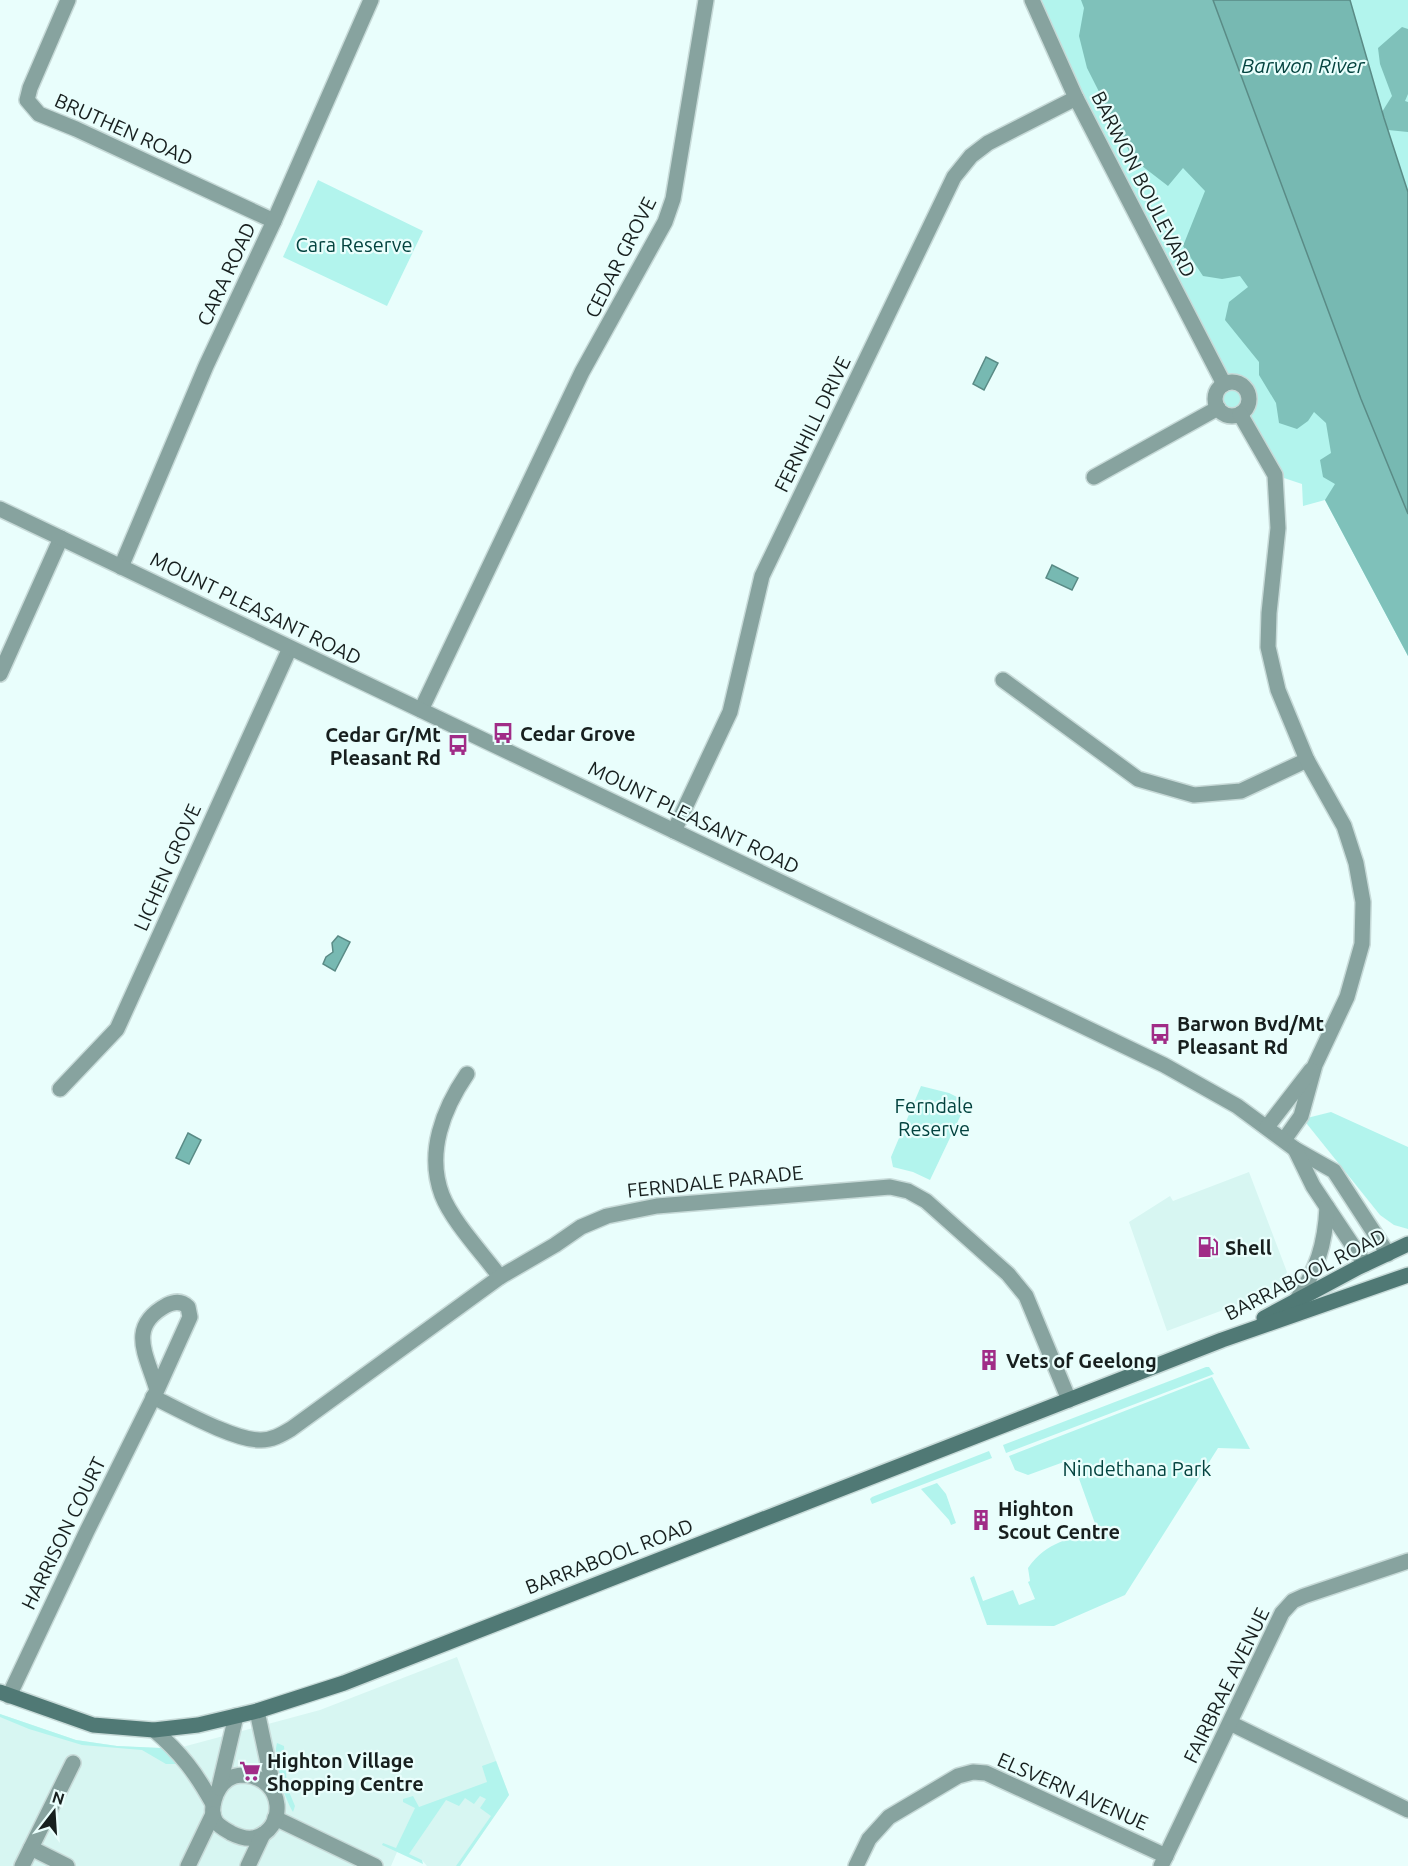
<svg xmlns="http://www.w3.org/2000/svg" width="1408" height="1866" font-family="Ubuntu,sans-serif">
<rect width="100%" height="100%" fill="#e9fefc"/>
<!-- built -->
<g fill="#d7f6f2">
<polygon points="1249,1172 1287,1272 1279,1289 1167,1331 1129,1222 1170,1196 1173,1201"/>
<polygon points="457,1657 509,1795 460,1866 427,1866 422,1860 395,1851 397,1852 391,1866 0,1866 0,1714 76,1740 117,1746 175,1749 320,1710"/>
</g>
<!-- green -->
<g fill="#b2f4ed">
<path d="M1032,0h181l195,514v142l-83,-156 -22,6 -1,-22 -27,-9 -40,-60 -14,-3c-6,-9 -8,-15 -1,-25z"/>
<polygon points="1350,0 1408,0 1408,192 1384,118"/>
<polygon points="318,180 423,231 387,306 283,257"/>
<polygon points="921,1086 949,1093 967,1102 930,1180 913,1172 893,1167 891,1157"/>
<polygon points="1331,1112 1408,1147 1408,1229 1394,1225 1380,1215 1303,1119"/>
<polygon points="1206,1367 1209,1367 1214,1374 1006,1453 1003,1445"/>
<path d="M1212,1377l38,72 -32,-1 -93,147 -71,31 -67,-1 -17,-47 4,-2 9,25 30,-11 6,15 16,-6 -7,-17 2,-1 -2,-13c20,-28 40,-27 69,-39l-25,-70 -44,16 -13,-5 -6,-14z"/>
<polygon points="989,1451 992,1458 872,1504 870,1499 872,1497"/>
<polygon points="937,1483 946,1494 956,1523 951,1525 949,1520 921,1489"/>
<polygon points="0,1714 76,1740 117,1746 162,1748 169,1751 179,1764 166,1764 142,1750 82,1745 29,1729 0,1717"/>
<path d="M277,1743l7,3 3,41 8,19 -2,6c-9,-15 -21,-52 -16,-69z"/>
<polygon points="496,1761 509,1795 460,1866 456,1866 491,1816 480,1808 486,1799 480,1796 474,1804 465,1798 459,1806 446,1800 409,1854 422,1860 423,1864 382,1845 383,1843 396,1848 415,1808 403,1802 403,1799 413,1796 419,1807 487,1782 482,1766"/>
</g>
<!-- forest -->
<g fill="#7fc1ba">
<polygon points="1081,0 1213,0 1361,399 1408,514 1408,656 1325,500 1335,484 1323,477 1320,460 1331,453 1326,423 1314,412 1308,421 1297,429 1279,423 1276,403 1259,375 1259,362 1225,320 1229,302 1248,287 1240,276 1222,279 1203,276 1183,246 1205,191 1183,168 1168,186 1133,159 1087,68 1079,36 1084,8"/>
<polygon points="1402,27 1408,29 1408,94 1405,101 1408,102 1408,132 1388,130 1382,112 1392,96 1380,64 1378,48"/>
</g>
<!-- water -->
<g fill="#77b9b2" stroke="#5a8b86" stroke-width="1.5">
<polygon points="1213,0 1350,0 1384,118 1408,192 1408,514 1361,399"/>
<polygon points="986,357 998,363 984,390 973,384"/>
<polygon points="1052,565 1078,578 1072,590 1046,578"/>
<polygon points="338,936 350,942 335,971 323,964 326,957 333,952 332,943"/>
<polygon points="188,1133 201,1140 189,1164 176,1158"/>
</g>
<g fill="none" stroke-linecap="round" stroke-linejoin="round">
<defs>
<g id="pedestrian">
<polyline points="31,1848 67,1866"/>
<polyline points="22,1866 73,1763"/>
</g>
<g id="minor">
<polyline points="68,0 30,88 27,100 39,114 76,129 274,221"/>
<polyline points="1094,477 1218,408"/>
<polyline points="121,567 206,366 274,221 371,0"/>
<polyline points="0,674 61,538"/>
<polyline points="1003,680 1138,779 1194,795 1241,791 1307,760"/>
<polyline points="421,710 582,372 665,222 673,199 706,0"/>
<polyline points="674,831 730,712 762,576 954,177 971,156 988,143 1076,98"/>
<path d="M467,1074c-24,35 -41,79 -25,121 10,26 41,59 58,82"/>
<polyline points="60,1089 117,1029 290,648"/>
<path d="M153,1397c25,12 82,44 108,43 11,0 20,-5 30,-11l209,-152 55,-32 26,-18 26,-11 50,-10 233,-19 18,4 18,10 82,73 18,22 43,104"/>
<path d="M9,1696l78,-165 70,-141c-10,-35 -31,-63 10,-85 8,-4 15,-4 21,2l2,10 -33,73"/>
<polyline points="1230,1723 1408,1810"/>
<polyline points="275,1818 375,1866"/>
<polyline points="856,1866 869,1839 889,1817 958,1776 973,1772 986,1773 1166,1856"/>
<polyline points="1161,1866 1282,1613 1293,1601 1304,1596 1408,1561"/>
</g>
<g id="tertiary">
<polyline points="1032,0 1076,98 1224,384"/>
<circle cx="1232" cy="399" r="17"/>
<polyline points="1240,414 1275,475 1278,528 1269,613 1268,647 1278,690 1307,760 1344,826 1356,863 1363,902 1362,944 1347,997 1315,1065 1301,1116 1284,1140"/>
<polyline points="0,509 1164,1065 1237,1106 1295,1149 1334,1171 1388,1254"/>
<polyline points="1267,1127 1311,1070"/>
<polyline points="1295,1149 1313,1186 1365,1264"/>
<path d="M1296,1301c21,-32 29,-55 31,-94"/>
<polyline points="257,1711 274,1791"/>
<path d="M154,1730c27,23 42,43 59,74"/>
<path d="M244,1775c42,3 43,56 9,63 -7,1 -16,-2 -22,-5 -5,-3 -11,-6 -15,-11 -8,-12 0,-34 11,-42 5,-4 11,-5 17,-5z"/>
<polyline points="219,1788 236,1716"/>
<polyline points="188,1866 213,1814"/>
<polyline points="248,1866 263,1834"/>
</g>
<g id="secondary">
<polyline points="1264,1318 1359,1267 1408,1244"/>
<polyline points="0,1692 93,1725 154,1730 198,1725 257,1711 344,1683 1222,1340 1408,1275"/>
</g>
</defs>
<!-- pedestrian casing -->
<use href="#pedestrian" stroke="#c7dad8" stroke-width="18"/>
<!-- minor casing -->
<use href="#minor" stroke="#c7dad8" stroke-width="18"/>
<!-- tertiary casing -->
<use href="#tertiary" stroke="#c7dad8" stroke-width="18"/>
<!-- secondary casing -->
<use href="#secondary" stroke="#c7dad8" stroke-width="18"/>
<!-- pedestrian -->
<use href="#pedestrian" stroke="#87a39f" stroke-width="15"/>
<!-- minor -->
<use href="#minor" stroke="#87a39f" stroke-width="15"/>
<!-- tertiary -->
<use href="#tertiary" stroke="#87a39f" stroke-width="15"/>
<!-- secondary -->
<use href="#secondary" stroke="#507975" stroke-width="15"/>
</g>
<!-- icons -->
<defs>
<symbol id="bus-bare" viewBox="-9 -9 18 18"><path d="M-5-6H5V4H4V6H2V4H-2V6H-4V4H-5ZM-3.5-4V0h7V-4ZM-3.5 1.2v1.5H-2V1.2ZM2 1.2v1.5H3.5V1.2Z" fill="#a02c87" stroke="#e9fefc" stroke-width="2.5" paint-order="stroke"/></symbol>
<symbol id="fuel-bare" viewBox="-9 -9 18 18"><path d="M-5.5-6h7V0h2V4h1.3V-2.5L3-4.5l.8-.8L6-3V5H2.5V1h-1V6h-7ZM-4.2-4.7v3.2H.2V-4.7Z" fill="#a02c87" stroke="#e9fefc" stroke-width="2.5" paint-order="stroke"/></symbol>
<symbol id="building-bare" viewBox="-9 -9 18 18"><path d="M-4-6H4V6H1V3H-1V6H-4ZM-2.5-4.3h1.7v1.8h-1.7ZM.8-4.3h1.7v1.8H.8ZM-2.5-1h1.7V.8h-1.7ZM.8-1h1.7V.8H.8Z" fill="#a02c87" stroke="#e9fefc" stroke-width="2.5" paint-order="stroke"/></symbol>
<symbol id="supermarket-bare" viewBox="-9 -9 18 18"><path d="M-6-5.5h2.5l.6 2H6L4.5 2H-2.5L-4.4-4H-6ZM-1.5 3.2a1.3 1.3 0 1 0 .1 0ZM3 3.2a1.3 1.3 0 1 0 .1 0Z" fill="#a02c87" stroke="#e9fefc" stroke-width="2.5" paint-order="stroke"/></symbol>
</defs>
<g fill-rule="evenodd">
<use href="#bus-bare" x="488" y="718" width="30" height="30"/>
<use href="#bus-bare" x="443" y="730" width="30" height="30"/>
<use href="#bus-bare" x="1145" y="1019" width="30" height="30"/>
<use href="#fuel-bare" x="1193" y="1232" width="30" height="30"/>
<use href="#building-bare" x="974" y="1345" width="30" height="30"/>
<use href="#building-bare" x="966" y="1505" width="30" height="30"/>
<use href="#supermarket-bare" x="235" y="1756" width="30" height="30"/>
</g>
<g text-anchor="middle" dominant-baseline="central" stroke-width="4.5" stroke-linejoin="round" paint-order="stroke">
<!-- street labels -->
<g font-size="20" fill="#171f1e" stroke="#e9fefc">
<text transform="translate(124 129) rotate(24)">BRUTHEN ROAD</text>
<text transform="translate(1144 184) rotate(63)">BARWON BOULEVARD</text>
<text transform="translate(620 257) rotate(-63)">CEDAR GROVE</text>
<text transform="translate(226 274) rotate(-65)">CARA ROAD</text>
<text transform="translate(812 424) rotate(-64)">FERNHILL DRIVE</text>
<text transform="translate(256 608) rotate(26)">MOUNT PLEASANT ROAD</text>
<text transform="translate(694 817) rotate(26)">MOUNT PLEASANT ROAD</text>
<text transform="translate(167 867) rotate(-66)">LICHEN GROVE</text>
<text transform="translate(715 1181) rotate(-6)">FERNDALE PARADE</text>
<text transform="translate(1305 1274) rotate(-27)">BARRABOOL ROAD</text>
<text transform="translate(63 1533) rotate(-64)">HARRISON COURT</text>
<text transform="translate(609 1556) rotate(-21)">BARRABOOL ROAD</text>
<text transform="translate(1226 1685) rotate(-64)">FAIRBRAE AVENUE</text>
<text transform="translate(1073 1791) rotate(24)">ELSVERN AVENUE</text>
</g>
<!-- park labels -->
<g font-size="20" fill="#03433f" stroke="#e9fefc">
<text x="354" y="244">Cara Reserve</text>
<text x="934" y="1105">Ferndale<tspan x="934" dy="23">Reserve</tspan></text>
<text x="1137" y="1468">Nindethana Park</text>
</g>
<!-- poi labels -->
<g font-size="20" font-weight="bold" fill="#171f1e" stroke="#e9fefc" text-anchor="start">
<text x="520" y="733">Cedar Grove</text>
<text x="441" y="734" text-anchor="end">Cedar Gr/Mt<tspan x="441" dy="23">Pleasant Rd</tspan></text>
<text x="1177" y="1023">Barwon Bvd/Mt<tspan x="1177" dy="23">Pleasant Rd</tspan></text>
<text x="1225" y="1247">Shell</text>
<text x="1006" y="1360">Vets of Geelong</text>
<text x="998" y="1508">Highton<tspan x="998" dy="23">Scout Centre</tspan></text>
<text x="267" y="1760">Highton Village<tspan x="267" dy="23">Shopping Centre</tspan></text>
</g>
<!-- water labels -->
<g font-size="21" font-style="italic" fill="#054440" stroke="#e9fefc">
<text x="1303" y="65">Barwon River</text>
</g>
</g>
<!-- north arrow -->
<g transform="translate(54 1812) rotate(17)" stroke="#e9fefc" stroke-width="4.5" paint-order="stroke">
<path d="M0-4.5L10 22L0 15L-10 22Z" fill="#171f1e"/>
<text y="-9" font-size="16" font-weight="bold" text-anchor="middle" fill="#171f1e">N</text>
</g>
</svg>
